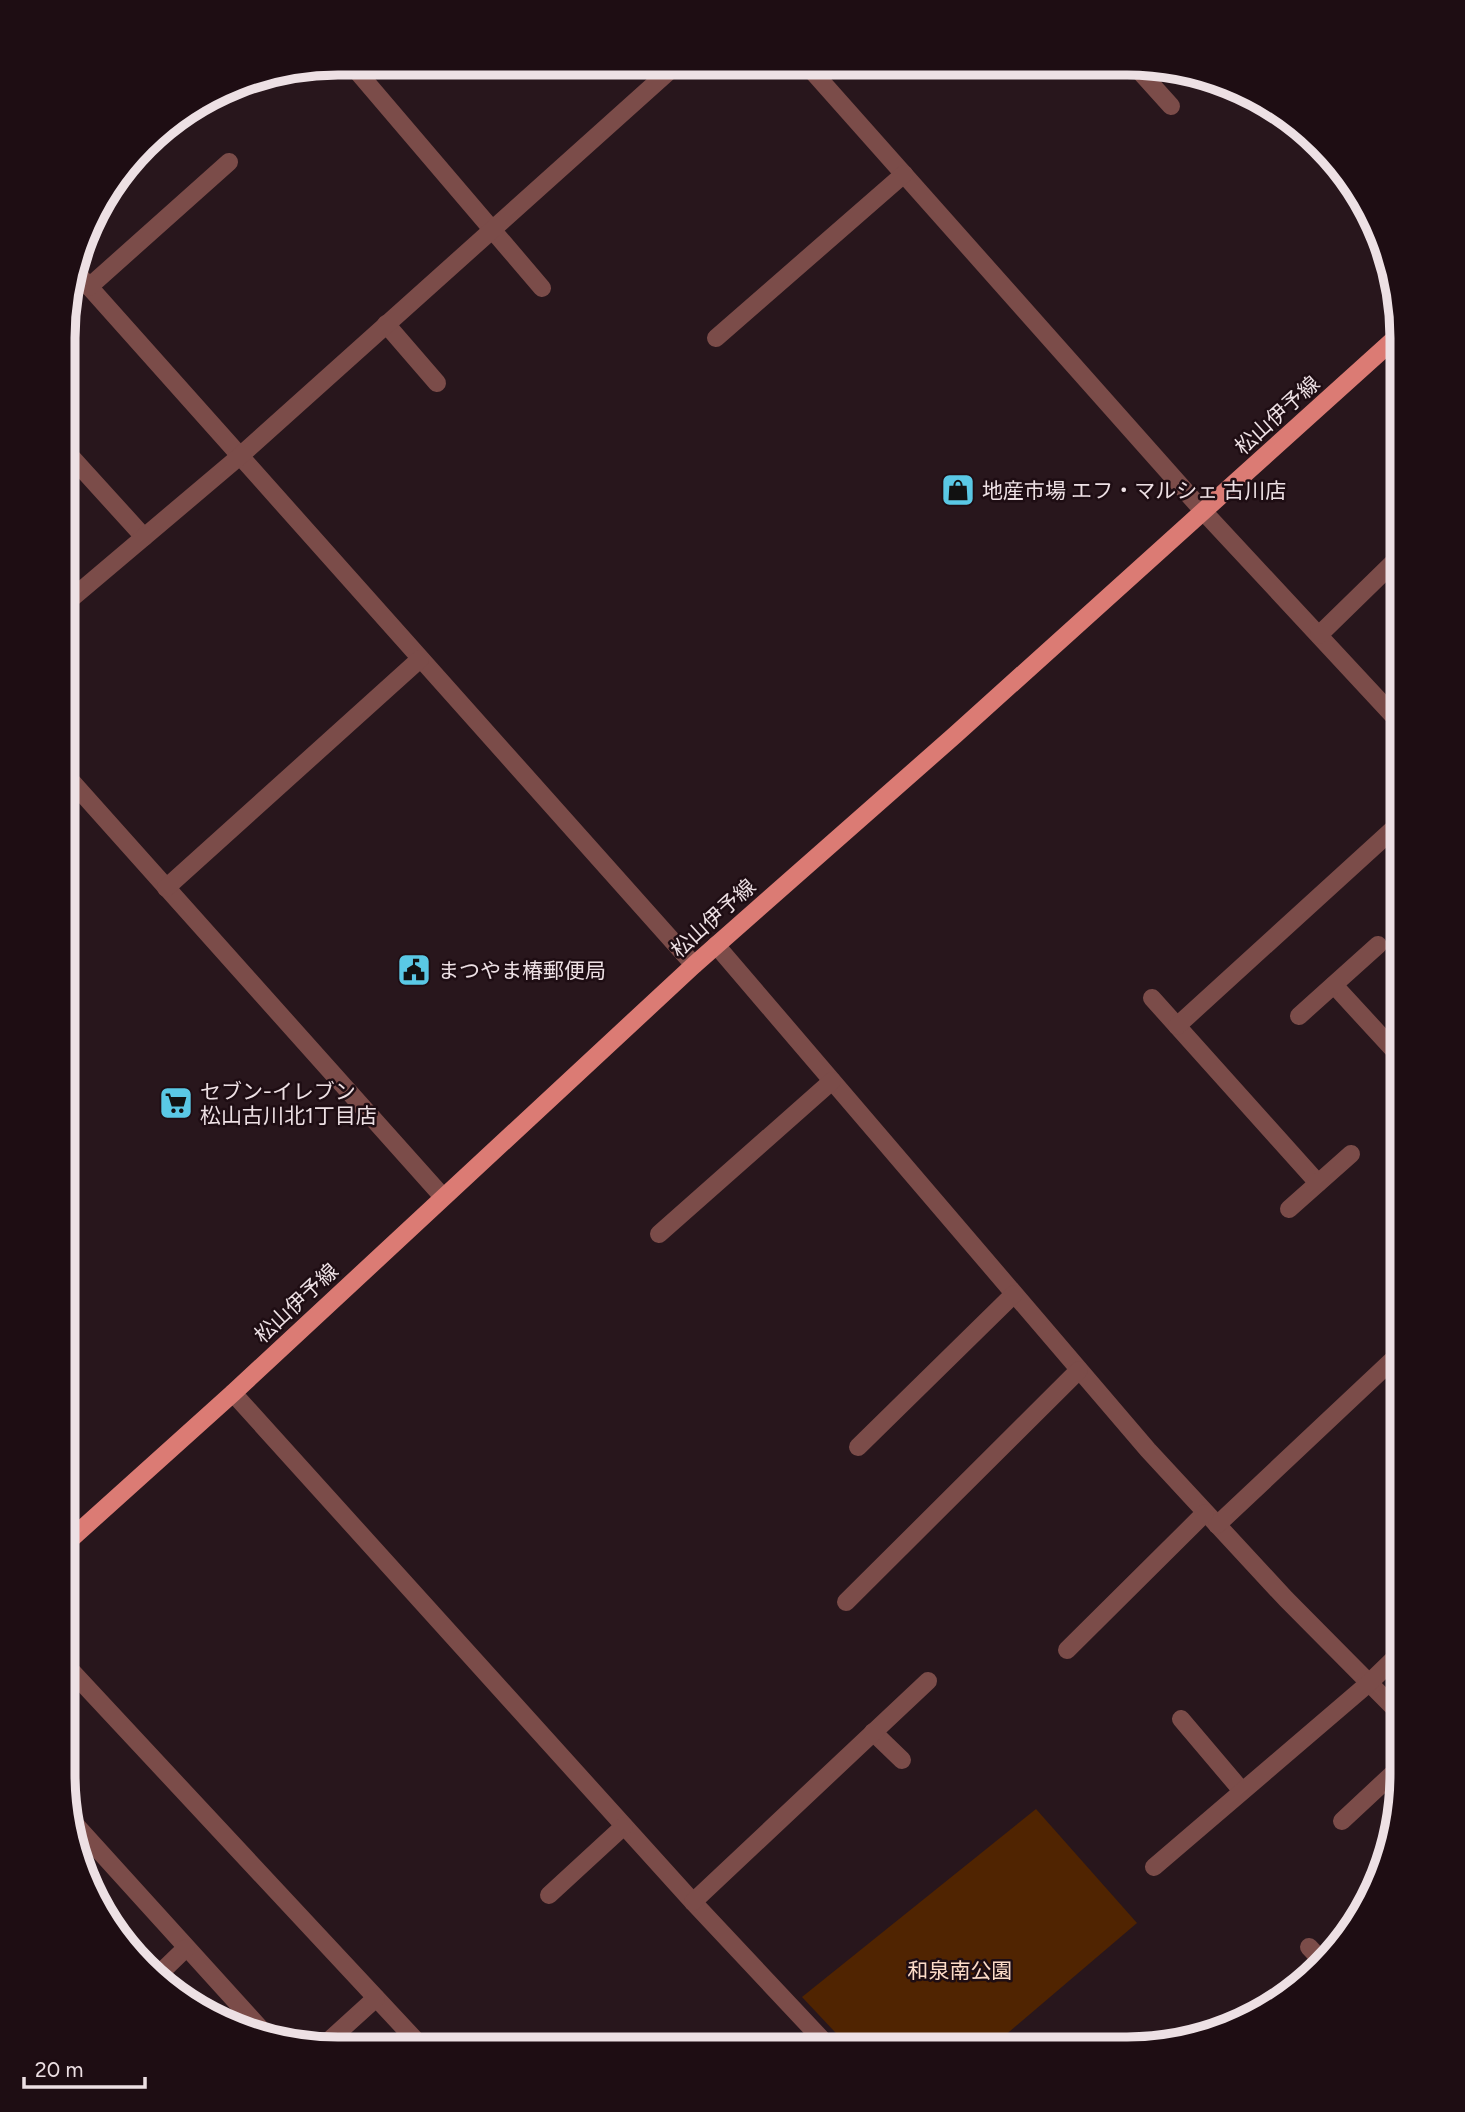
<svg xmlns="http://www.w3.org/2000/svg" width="1465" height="2112" font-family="Figtree,'Noto Sans JP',sans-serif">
<rect width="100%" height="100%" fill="#28161c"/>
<!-- green -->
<polygon fill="#502401" points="1036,1809 1137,1923 989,2049 850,2048 802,1997"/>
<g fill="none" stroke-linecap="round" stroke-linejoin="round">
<!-- street -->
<g stroke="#7b4c49" stroke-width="18">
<polyline points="350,63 542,288"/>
<polyline points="806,64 1204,512 1402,725"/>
<polyline points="1134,65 1171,106"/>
<polyline points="76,272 694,965"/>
<polyline points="89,287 229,162"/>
<polyline points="386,324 437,383"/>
<polyline points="716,338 904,174"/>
<polyline points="65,450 144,537"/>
<polyline points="65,604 240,456 677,64"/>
<polyline points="1319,635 1402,554"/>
<polyline points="65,774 443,1197"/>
<polyline points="166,888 420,659"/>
<polyline points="716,945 1148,1450 1286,1599 1401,1715"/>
<polyline points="1334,985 1402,1059"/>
<polyline points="1152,998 1318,1183"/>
<polyline points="1299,1016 1378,945"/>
<polyline points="1177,1026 1402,821"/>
<polyline points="1289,1209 1351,1154"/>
<polyline points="659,1234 832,1081"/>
<polyline points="233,1393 693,1902 830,2048"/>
<polyline points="858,1447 1014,1294"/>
<polyline points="1217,1525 1402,1351"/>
<polyline points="846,1602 1079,1370"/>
<polyline points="1067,1650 1205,1513"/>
<polyline points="63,1662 422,2047"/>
<polyline points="1181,1719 1242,1791"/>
<polyline points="873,1732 902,1760"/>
<polyline points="1342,1821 1401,1766"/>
<polyline points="74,1823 269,2038"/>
<polyline points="1154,1867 1369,1683 1401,1652"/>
<polyline points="549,1895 624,1826"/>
<polyline points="693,1902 928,1681"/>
<polyline points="1309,1947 1324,1963"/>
<polyline points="157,1976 186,1948"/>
<polyline points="322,2047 376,1998"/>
</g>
<!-- primary -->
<polyline stroke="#db7b74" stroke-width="18" points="63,1546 233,1393 694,965 955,735 1401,333"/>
</g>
<!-- icons -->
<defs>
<symbol id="shop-square" viewBox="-11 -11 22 22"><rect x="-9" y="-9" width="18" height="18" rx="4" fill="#5ac8e5" stroke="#1e0d13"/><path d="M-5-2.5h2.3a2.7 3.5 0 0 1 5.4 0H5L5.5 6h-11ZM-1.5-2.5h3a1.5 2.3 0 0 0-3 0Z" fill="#111"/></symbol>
<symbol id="civic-square" viewBox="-11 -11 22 22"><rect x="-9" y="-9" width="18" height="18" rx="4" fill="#5ac8e5" stroke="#1e0d13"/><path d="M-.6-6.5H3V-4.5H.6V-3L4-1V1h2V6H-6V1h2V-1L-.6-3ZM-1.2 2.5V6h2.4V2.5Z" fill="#111"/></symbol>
<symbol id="supermarket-square" viewBox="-11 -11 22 22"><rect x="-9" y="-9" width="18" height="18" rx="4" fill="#5ac8e5" stroke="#1e0d13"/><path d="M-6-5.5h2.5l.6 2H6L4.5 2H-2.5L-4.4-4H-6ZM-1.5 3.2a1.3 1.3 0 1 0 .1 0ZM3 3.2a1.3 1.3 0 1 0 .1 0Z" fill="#111"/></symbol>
</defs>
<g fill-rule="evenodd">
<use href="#shop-square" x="939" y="471" width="38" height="38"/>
<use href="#civic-square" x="395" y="951" width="38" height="38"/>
<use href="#supermarket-square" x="157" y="1084" width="38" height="38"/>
</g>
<g text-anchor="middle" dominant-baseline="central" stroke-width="5" stroke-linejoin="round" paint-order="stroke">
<!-- street labels -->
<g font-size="21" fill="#ede0e4" stroke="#1e0d13">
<text transform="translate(1277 415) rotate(-42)">松山伊予線</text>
<text transform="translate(713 918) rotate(-42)">松山伊予線</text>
<text transform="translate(296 1303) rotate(-43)">松山伊予線</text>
</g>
<!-- poi labels -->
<g font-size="21" fill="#ede0e4" stroke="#1e0d13" text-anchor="start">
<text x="982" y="490">地産市場 エフ・マルシェ 古川店</text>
<text x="438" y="970">まつやま椿郵便局</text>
<text x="200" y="1091">セブン-イレブン<tspan x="200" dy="24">松山古川北1丁目店</tspan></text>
</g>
<!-- park labels -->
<g font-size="21" fill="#fcdbc8" stroke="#1e0d13">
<text x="960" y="1970">和泉南公園</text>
</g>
</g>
<!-- crop -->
<path d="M0 0H1465V2112H0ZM338 75H1127A263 263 0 0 1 1390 338V1774A263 263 0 0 1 1127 2037H338A263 263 0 0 1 75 1774V338A263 263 0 0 1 338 75Z" fill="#1e0d13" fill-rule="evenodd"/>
<path fill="none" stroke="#ede0e4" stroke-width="9" d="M338 75H1127A263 263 0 0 1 1390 338V1774A263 263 0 0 1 1127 2037H338A263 263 0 0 1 75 1774V338A263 263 0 0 1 338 75Z"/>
<!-- scale -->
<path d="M24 2077v10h121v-10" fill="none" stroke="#ede0e4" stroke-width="3.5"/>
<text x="35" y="2077" font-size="21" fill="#ede0e4" stroke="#1e0d13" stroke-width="5" paint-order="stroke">20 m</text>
</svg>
